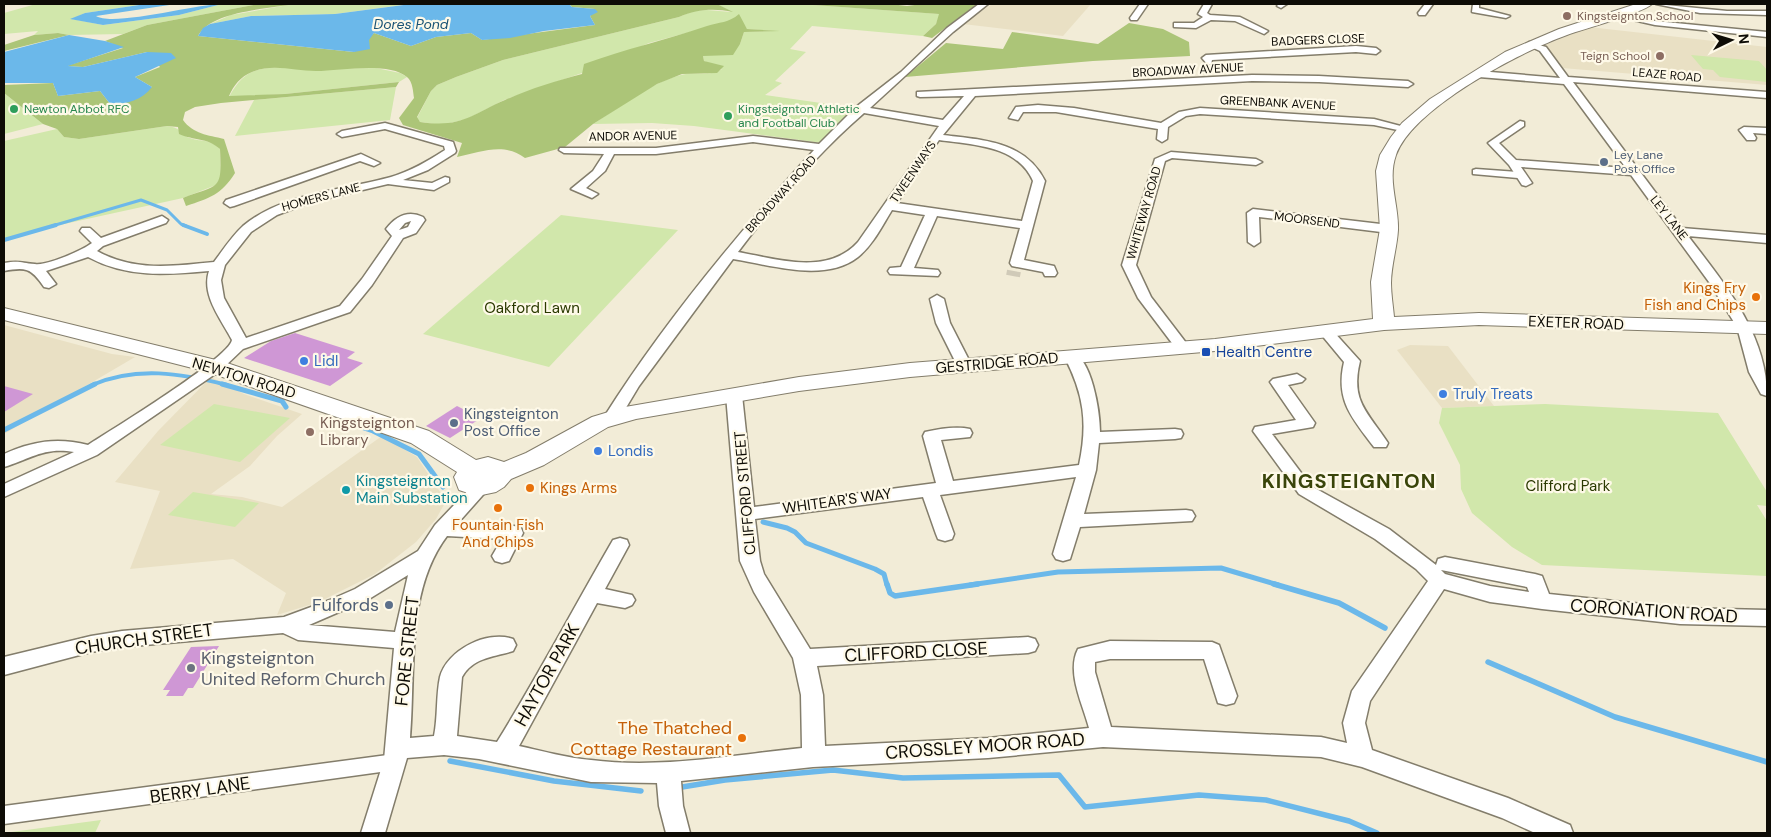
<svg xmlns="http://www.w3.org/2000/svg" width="1771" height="837" font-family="'DM Sans',sans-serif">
<rect width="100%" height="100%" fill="#f2ecd7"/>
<!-- built -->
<g fill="#e9e0c4">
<polygon points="992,4 1091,4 1063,36 963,24"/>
<polygon points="1589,27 1767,47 1767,85 1562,68 1545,45"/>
<polygon points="4,325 112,354 135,357 4,434"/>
<polygon points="1410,345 1448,346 1494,406 1442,408 1397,350"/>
<polygon points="211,377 244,394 302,414 277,436 250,466 211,494 242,497 282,507 382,436 417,457 446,501 436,519 416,542 375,574 319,602 277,615 286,593 233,559 130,569 160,491 115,482 158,431"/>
</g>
<!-- green -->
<g fill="#d1e7ab">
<polygon points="36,4 146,4 85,13 72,19 103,25 179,15 222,4 258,4 147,25 123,34 69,35 58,33 34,35 38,31 4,34 4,13"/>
<polygon points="294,4 410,4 335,14 251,16 210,24 231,15"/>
<path d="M717,4h82l141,10 -4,10 -13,12 -111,-10 -22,23 16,3 -31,29 7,2 -17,12 91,13 -34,35 -128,-17 -42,-3 -59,1c28,-17 56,-41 88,-49 14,-4 29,2 41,-6l-18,-8 -1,-5 37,-12 4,-12 28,-1 -25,-2 -4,-6 -12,-2 -82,22 -67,30 -78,27 -37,19 -25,6 -22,-3 -3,-4 14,-27 6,-6 19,-8 47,-17 176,-43 14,-6 14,-1 24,2z"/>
<polygon points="1691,55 1759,61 1767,70 1767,82 1720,77 1713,70 1703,69"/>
<path d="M291,67l6,2 79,-1 24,5 7,4 -8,5 -114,12 -56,3c16,-30 30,-29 62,-30z"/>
<polygon points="396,87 390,120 235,136 254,100"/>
<polygon points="4,93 43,124 4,134"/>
<path d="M167,126c16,2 13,9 23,12 14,5 16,-1 30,11l1,28 -5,8 -33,13 -151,33 -19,8h-9v-98l53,-12 7,8 15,2z"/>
<polygon points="561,215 678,230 549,367 423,334"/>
<polygon points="214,404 290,418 240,462 160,445"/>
<polygon points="1545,404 1718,413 1767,492 1767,506 1757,505 1767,521 1767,576 1542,565 1512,547 1472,513 1461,489 1460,465 1439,423 1442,408"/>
<polygon points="193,492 259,503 235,527 168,515"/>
<polygon points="101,820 95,833 4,833"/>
</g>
<!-- forest -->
<g fill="#acc578">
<path d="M258,4h36c-26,5 -84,7 -96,32l156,16 20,-19 37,13 25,-9 35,-4 11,7 113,-15 -5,-9 5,-7 -23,-2 -3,-3h148l16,8c-19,-4 -36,-3 -54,5l-176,43 -47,17 -19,8 -6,6 -14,26 3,5c42,6 50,-7 85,-22 24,-11 51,-19 77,-26l2,-10c41,-15 82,-24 123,-38 12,-4 22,-3 32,-12l8,15 33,2 -36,1 -4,12 -7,11 -30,1 1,5 20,5 -7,7 -35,1 -25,10 -64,40 -28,23 -40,11c-21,-16 -44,-6 -68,-1l5,-14 -59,-18 -4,-7 15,-20c-1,-6 -1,-16 -7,-21 -18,-16 -68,-6 -91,-6 -21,0 -43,-8 -64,1 -12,5 -18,13 -23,24l56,-2 114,-12 -3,5 -175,16 -26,4 -10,5 -2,8c10,14 25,15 41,19l11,34c-14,22 -25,25 -49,33l-3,-8c37,-14 39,-7 37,-49 -14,-12 -25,-8 -41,-15l-1,-7 -11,-1 -88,13 -15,-2 -7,-8 -14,-5 -39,-31v-8l49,-2 5,13 42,-5 11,14 41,-18 -17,-10 25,-10 -13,-15 -64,15 -17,-1 57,-18 -18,-7 42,-16z"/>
<polygon points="799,4 890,4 907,6 922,4 977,4 932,38 923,36 936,24 939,14"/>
<polygon points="1129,23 1163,29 1189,42 1190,56 1093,61 905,77 946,43 1003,49 1012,32 1098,44"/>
<polygon points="58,33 69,35 4,51 4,45 34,35"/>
</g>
<!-- water -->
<g fill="#6bb8ea">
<path d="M146,4h30l-80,12c17,11 100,-12 126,-12l-43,11 -76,10 -33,-6 15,-6z"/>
<polygon points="411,4 569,4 572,7 595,9 598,12 590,16 595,25 544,31 510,38 482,40 471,33 436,37 411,46 374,33 369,40 370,49 354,52 198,36 203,28 210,24 251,16 335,14"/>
<path d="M69,35l36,6 19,6 -56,19 15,1 64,-15 24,1 5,5 -41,19 17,10c-10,13 -25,17 -41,18l-11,-14 -42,5 -5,-13h-49v-31z"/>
</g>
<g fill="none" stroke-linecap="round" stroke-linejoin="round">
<!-- stream-far3 -->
<polyline stroke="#6bb8ea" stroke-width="3" points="52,226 141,200 167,210 181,224 186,226"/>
<!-- stream-far2 -->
<g stroke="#6bb8ea" stroke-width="4">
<polyline points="183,225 207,234"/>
<polyline points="4,240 56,225"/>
<path d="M92,385c44,-19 89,-12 135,0"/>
</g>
<!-- stream-far1 -->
<g stroke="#6bb8ea" stroke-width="5">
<polyline points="222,384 282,401 286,407"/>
<polyline points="352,424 373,431 419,454 443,487"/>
<polyline points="4,430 95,384"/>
<polyline points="763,522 787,528 795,532 806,543 875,569 884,574 887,585"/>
<polyline points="970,585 1058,572 1221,568 1278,585"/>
</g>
<!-- stream -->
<g stroke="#6bb8ea" stroke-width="5.5">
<polyline points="887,584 890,593 895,596 978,584"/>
<polyline points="1274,584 1339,603 1385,628"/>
<polyline points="1488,662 1615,717 1767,762"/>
<polyline points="450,761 554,781 641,791"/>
<polyline points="676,788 725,780 833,770 903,778 1059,775 1085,807 1199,795 1266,800 1349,821 1377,833"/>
</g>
</g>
<!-- building -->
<g fill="#cf97d5">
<polygon points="295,333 355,352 347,358 363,363 330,386 244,358 271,341"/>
<polygon points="4,386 33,394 4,412"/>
<polygon points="457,406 481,418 450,438 426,426"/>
<polygon points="219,646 193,688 188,688 183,696 166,696 170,690 163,690 191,647"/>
</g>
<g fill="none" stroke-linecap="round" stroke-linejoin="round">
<!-- minor-tunnel -->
<polyline stroke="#d0cab8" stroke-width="14" stroke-dasharray="14 7" stroke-linecap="butt" points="1013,276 1014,271"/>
<defs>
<g id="pedestrian">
<polygon points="1476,169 1518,172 1522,175 1518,178 1473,174 1473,170"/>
<polygon points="395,754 401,756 404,762 401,768 395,770 4,824 4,806"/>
</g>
<g id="minor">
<path d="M979,4h9l-35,28 -83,76 73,12 21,-24 -44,1 -3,-1v-4l335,-17 67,1 89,5 5,3 -5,3 -89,-5 -67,-1 -277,15 -32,39c40,5 82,6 102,46l-21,79 30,6 3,7 -2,3h-10l-2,-4 -31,-6 -2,-3 10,-35 -83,-12 -23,52 24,2 2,3 -2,3 -48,-2 -2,-3 2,-3 11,-1 24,-52 -33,-5c-10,16 -19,35 -34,47 -33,26 -87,8 -125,2l-94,127 -21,35h-12l-2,-4c60,-95 134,-184 210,-267l-61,-8 -97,12h-42l-9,17 -19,17 12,6 -6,4 -21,-9 22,-18 11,-17 -40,-1 -5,-3 1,-2h96l97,-12 66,8 37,-37 45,-35 46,-44zM864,113l75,13 -81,116c-31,34 -80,17 -120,10 36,-48 82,-101 126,-139zM939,140c34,5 78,5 94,41l-11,40 -125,-18z"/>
<polygon points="1140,4 1148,4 1137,20 1131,20 1130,18"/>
<polygon points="1204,4 1212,4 1207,13 1210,15 1240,17 1268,31 1264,34 1235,21 1211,20 1196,28 1174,27 1174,23 1194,23 1203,17 1198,14"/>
<polygon points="1279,4 1287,4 1281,8 1277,6"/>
<polygon points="1425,4 1433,4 1425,15 1419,15 1418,13"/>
<polygon points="1473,4 1479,4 1479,8 1510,16 1506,18 1472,12"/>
<polygon points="1656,4 1727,11 1767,11 1767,15 1700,13"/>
<polygon points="1618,12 1655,21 1767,32 1767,37 1655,25 1615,16 1615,12"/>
<path d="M1529,42l17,5 22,30 199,15v6l-194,-16 109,146 85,7v8l-79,-7c36,47 79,98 79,160l-6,-2 -12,-22 -12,-45 -28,-45 -78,-107 -110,-8 11,16 -6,3 -4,-1 -13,-20 -21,-22 32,-22 4,1v4l-25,17 17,17 110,8 -62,-84 -85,-7 -5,-3 5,-3 81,7 -20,-27 -11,-5z"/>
<polygon points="1356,46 1376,48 1380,51 1376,54 1356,52 1212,60 1211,64 1208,65 1202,58 1206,55"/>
<polygon points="1038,105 1074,108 1161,123 1179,112 1200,108 1374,119 1412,129 1407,132 1374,125 1200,114 1186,116 1168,127 1167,139 1162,142 1157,139 1158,129 1056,112 1023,112 1018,120 1009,118 1016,107"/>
<path d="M385,123l68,19 3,9 -1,2 -27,17 -25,10 29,3 13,-6 4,1v4l-15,8 -46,-6 -55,13 -27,7 -29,11 -26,17 -26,33 -4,15 3,18 22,40 94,-32 22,-27 30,-43 -6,-7c10,-13 22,-19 37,-12l2,3 -9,13 -13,5 -31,47 -22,27 -107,37 -22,21 -124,85 -93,42v-13l70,-32c-31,-5 -43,7 -70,15v-13c28,-13 54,-17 84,-9 23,-15 140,-86 144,-105 -11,-21 -31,-45 -23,-69 -43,4 -82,7 -121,-14l-42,14 10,13 -7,4 -5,-1c-13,-19 -18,-20 -40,-16v-8c16,-3 17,0 31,1 12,2 48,-14 57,-21l-12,-12 2,-3h8l11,10 61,-22 6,4 -2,3 -63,23 -6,5c38,21 76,15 117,11 9,-12 18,-26 29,-36 41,-34 98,-35 148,-49 20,-6 37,-16 54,-27l-1,-4 -59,-17 -43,8 -5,-3 5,-3zM411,221l-3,6 -9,3 6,-7z"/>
<polygon points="1744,127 1767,128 1767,134 1753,133 1756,138 1755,140 1747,140 1739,130"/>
<polygon points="1171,152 1256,159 1262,162 1256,165 1172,158 1165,161 1136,265 1151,297 1190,348 1183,352 1178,351 1138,298 1122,265 1155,159"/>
<polygon points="361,154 380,163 374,166 360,161 234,206 230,207 224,203 226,200"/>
<polygon points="1253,209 1389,225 1395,229 1389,233 1259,217 1260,242 1254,246 1248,242 1247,213"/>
<polygon points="937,295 944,299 950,323 972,366 969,369 959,369 936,323 930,299"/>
<path d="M1327,329l5,1 28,31c-10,41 8,51 28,82l-2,4h-12c-22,-29 -39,-47 -30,-85l-24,-29z"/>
<path d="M1071,352c21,5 29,61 29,80l75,-3 6,1 2,4 -2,4 -6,1 -76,4 -3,27 -12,44 102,-4 6,1 3,5 -3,5 -112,6 -10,32 -7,2 -7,-2 -3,-5 23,-77 -136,18 14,39 -2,5 -7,2 -7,-2 -2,-5 -13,-37 -168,22 5,42 4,13 46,75 218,-12 7,2 3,6 -3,6 -7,2 -211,13 6,29 2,51 163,-8 101,-10c-6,-23 -23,-56 -11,-79l32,-8 102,1 7,3 18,51 -3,7 -8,2 -8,-2 -14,-44h-94l-15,3v10l16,55 210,10 26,6 -4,-20 9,-32 76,-110 -12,-12 -41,-30 -76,-45 -46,-63 2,-4 41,-7 -26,-38 3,-3 24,-5 8,5 -3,3 -14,3 27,38 -2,4 -41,7 39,52 78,43 47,36 2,-6 7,-2 90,17 7,2 7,18 131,14 87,2v16l-87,-2 -138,-15 -52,-7 -46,-13 -74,112 -5,22 7,27 136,48 62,27 3,8h-38l-33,-15 -140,-51 -41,-10 -218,-10 -115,11 -175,9 -132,14 2,25 7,27h-24l-7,-27 -2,-23 -66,-1 -112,-23 -35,-4 -37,3 -22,75h-24l23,-73 10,-112 -96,-8 -15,-7 -161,14 -31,5 -87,23v-18l87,-21 31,-5 162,-14 46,-17 25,-11 63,-38 17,-26 40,-42 6,-2 6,2 3,4 -32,36 56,3 7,2 2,5 -14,28 -7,2 -7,-2 -3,-5 10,-17 -55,-3c-42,56 -31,135 -37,202l24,-2c4,-19 2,-41 6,-59 7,-27 47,-47 73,-38l3,6 -3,6c-19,6 -40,6 -51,26l-5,59 40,6c41,-66 77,-135 116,-202l7,-2 7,2 2,5 -24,44 27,6 3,5 -3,5 -7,3 -28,-5 -78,143c24,5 48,12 72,14 69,9 142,-5 211,-12l-1,-53 -8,-37 -39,-66 -14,-31 -14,-166 2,-3h12l2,3 12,112 182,-24 -13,-47 2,-4c13,-3 32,-6 45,-3l2,4 -2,4 -29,3 12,41 126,-16c9,-42 5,-71 -15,-109zM1441,570l86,17 2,5 -39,-6 -45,-12zM408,575l-13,57 -86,-7 60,-26z"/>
</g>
<path id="secondary" d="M1636,4h16c-9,9 -69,25 -85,31 -47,17 -154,73 -171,120 -9,25 3,50 2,75 -1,18 -7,36 -7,53 0,11 2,23 3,34l85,-4 288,9v12l-288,-9 -95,5 -169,21 -305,26 -111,14 -163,28 -28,8 -64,38 -33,14 -7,8 -8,5 -19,4 -18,-6 -5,-13 3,-5 -46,-29 -203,-71 -204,-52v-12l220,54 205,69 47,29 12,-3 16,5 22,-9 66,-36 33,-10 174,-30 111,-14 305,-24 158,-20 -2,-37 9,-53 -4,-58 4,-16 11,-18 11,-14 28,-24 75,-47 54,-23z"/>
</defs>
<!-- pedestrian casing -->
<use href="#pedestrian" stroke="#837d6b" stroke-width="3"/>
<!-- minor casing -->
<use href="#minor" stroke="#837d6b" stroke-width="3"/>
<!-- secondary casing -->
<use href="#secondary" stroke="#837d6b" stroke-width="2"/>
<!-- pedestrian -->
<use href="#pedestrian" fill="#fff" fill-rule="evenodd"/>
<!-- minor -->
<use href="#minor" fill="#fff" fill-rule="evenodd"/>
<!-- secondary -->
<use href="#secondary" fill="#fff" fill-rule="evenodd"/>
</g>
<!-- markers -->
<g fill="#8d6e63" stroke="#fef9e8" stroke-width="2">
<circle cx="1567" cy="16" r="5"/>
<circle cx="1660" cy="56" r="5"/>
<circle cx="310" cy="432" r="5"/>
</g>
<g fill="#2e9e5b" stroke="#fef9e8" stroke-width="2">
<circle cx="14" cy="109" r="5"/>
<circle cx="728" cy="116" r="5"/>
</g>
<g fill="#5c6f8a" stroke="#fef9e8" stroke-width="2">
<circle cx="1604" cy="162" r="5"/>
<circle cx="454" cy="423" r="5"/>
<circle cx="389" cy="605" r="5"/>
</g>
<g fill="#e8710a" stroke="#fef9e8" stroke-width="2">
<circle cx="1756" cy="297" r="5"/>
<circle cx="530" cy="488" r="5"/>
<circle cx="498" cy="508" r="5"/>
<circle cx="742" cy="738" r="5"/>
</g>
<rect fill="#1a4fb4" stroke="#fef9e8" stroke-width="2" x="1201" y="347" width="10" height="10" rx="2.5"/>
<g fill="#3f7fe0" stroke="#fef9e8" stroke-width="2">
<circle cx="304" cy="361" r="5"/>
<circle cx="1443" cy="394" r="5"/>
<circle cx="598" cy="451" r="5"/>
</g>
<circle fill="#0f9aa8" stroke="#fef9e8" stroke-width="2" cx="346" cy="490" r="5"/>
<circle fill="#6b7280" stroke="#fef9e8" stroke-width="2" cx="191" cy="668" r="5"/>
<g text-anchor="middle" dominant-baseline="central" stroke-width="4.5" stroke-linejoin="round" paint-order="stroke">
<!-- far-education labels -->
<g font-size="12" fill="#785e54" stroke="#fef9e8" text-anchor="start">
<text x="1577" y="16">Kingsteignton School</text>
<text x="1650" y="56" text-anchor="end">Teign School</text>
</g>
<!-- far-street labels -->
<g font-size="12" fill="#0e0c06" stroke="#fef9e8">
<text transform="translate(1318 40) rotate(-2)">BADGERS CLOSE</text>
<text transform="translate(1188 70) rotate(-3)">BROADWAY AVENUE</text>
<text transform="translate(1667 75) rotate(5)">LEAZE ROAD</text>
<text transform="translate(1278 103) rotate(3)">GREENBANK AVENUE</text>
<text transform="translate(633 136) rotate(-1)">ANDOR AVENUE</text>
<text transform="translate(913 172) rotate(-56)">TWEENWAYS</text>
<text transform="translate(781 194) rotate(-48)">BROADWAY ROAD</text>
<text transform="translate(321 197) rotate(-15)">HOMERS LANE</text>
<text transform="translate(1144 213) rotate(-74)">WHITEWAY ROAD</text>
<text transform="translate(1669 218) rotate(52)">LEY LANE</text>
<text transform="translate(1307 220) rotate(7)">MOORSEND</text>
</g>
<!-- far-leisure labels -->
<g font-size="12" fill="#27864d" stroke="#fef9e8" text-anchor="start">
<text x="24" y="109">Newton Abbot RFC</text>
<text x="738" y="109">Kingsteignton Athletic<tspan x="738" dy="14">and Football Club</tspan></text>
</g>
<!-- far-service labels -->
<g font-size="12" fill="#4e5e75" stroke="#fef9e8" text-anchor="start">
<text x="1614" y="155">Ley Lane<tspan x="1614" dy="14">Post Office</tspan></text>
</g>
<!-- far-water labels -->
<g font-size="14" font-style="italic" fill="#185274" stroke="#fef9e8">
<text x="411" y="24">Dores Pond</text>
</g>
<!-- food labels -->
<g font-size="15" fill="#c56008" stroke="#fef9e8" text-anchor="end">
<text x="1746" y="288">Kings Fry<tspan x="1746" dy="17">Fish and Chips</tspan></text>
<text x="540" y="488" text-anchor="start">Kings Arms</text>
<text x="498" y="525" text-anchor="middle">Fountain Fish<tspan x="498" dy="17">And Chips</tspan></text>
</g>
<!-- park labels -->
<g font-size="15" fill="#2a3900" stroke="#fef9e8">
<text x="532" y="308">Oakford Lawn</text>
<text x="1568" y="486">Clifford Park</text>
</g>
<!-- street labels -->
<g font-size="15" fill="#0e0c06" stroke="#fef9e8">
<text transform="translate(1576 323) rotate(2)">EXETER ROAD</text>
<text transform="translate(997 363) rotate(-5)">GESTRIDGE ROAD</text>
<text transform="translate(244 378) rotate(17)">NEWTON ROAD</text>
<text transform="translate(745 493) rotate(-95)">CLIFFORD STREET</text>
<text transform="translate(837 501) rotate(-8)">WHITEAR'S WAY</text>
</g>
<!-- transit labels -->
<g font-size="15" fill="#164399" stroke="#fef9e8" text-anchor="start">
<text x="1216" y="352">Health Centre</text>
</g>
<!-- shop labels -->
<g font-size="15" fill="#366cbe" stroke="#fef9e8" text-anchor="start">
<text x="314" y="361">Lidl</text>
<text x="1453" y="394">Truly Treats</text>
<text x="608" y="451">Londis</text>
</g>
<!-- service labels -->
<g font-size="15" fill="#4e5e75" stroke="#fef9e8" text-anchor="start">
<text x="464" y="414">Kingsteignton<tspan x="464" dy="17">Post Office</tspan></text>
</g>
<!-- education labels -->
<g font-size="15" fill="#785e54" stroke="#fef9e8" text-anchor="start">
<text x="320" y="423">Kingsteignton<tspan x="320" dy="17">Library</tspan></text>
</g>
<!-- culture labels -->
<g font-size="15" fill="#0d838f" stroke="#fef9e8" text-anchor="start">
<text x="356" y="481">Kingsteignton<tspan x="356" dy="17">Main Substation</tspan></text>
</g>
<!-- near-service labels -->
<g font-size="18" fill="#4e5e75" stroke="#fef9e8" text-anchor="end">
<text x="379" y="605">Fulfords</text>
</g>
<!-- near-street labels -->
<g font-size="18" fill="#0e0c06" stroke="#fef9e8">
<text transform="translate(1654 611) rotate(4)">CORONATION ROAD</text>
<text transform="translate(144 639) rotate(-8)">CHURCH STREET</text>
<text transform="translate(407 651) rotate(-84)">FORE STREET</text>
<text transform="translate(916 652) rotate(-3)">CLIFFORD CLOSE</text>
<text transform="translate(547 675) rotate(-61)">HAYTOR PARK</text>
<text transform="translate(985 746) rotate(-4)">CROSSLEY MOOR ROAD</text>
<text transform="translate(200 790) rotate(-8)">BERRY LANE</text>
</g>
<!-- near-worship labels -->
<g font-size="18" fill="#5b616d" stroke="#fef9e8" text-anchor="start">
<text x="201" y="658">Kingsteignton<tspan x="201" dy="21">United Reform Church</tspan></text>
</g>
<!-- near-food labels -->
<g font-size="18" fill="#c56008" stroke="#fef9e8" text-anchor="end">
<text x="732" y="728">The Thatched<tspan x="732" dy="21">Cottage Restaurant</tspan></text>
</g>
<!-- district labels -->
<g font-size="20" font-weight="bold" letter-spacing="1" fill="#3a450a" stroke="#fef9e8">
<text x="1349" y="481">KINGSTEIGNTON</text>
</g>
</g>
<!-- border -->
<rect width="1771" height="837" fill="none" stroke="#0e0c06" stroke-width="10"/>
<!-- north arrow -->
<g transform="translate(1731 40) rotate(85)" stroke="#fef9e8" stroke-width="4" paint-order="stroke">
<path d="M0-4L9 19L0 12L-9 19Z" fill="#0e0c06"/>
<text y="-8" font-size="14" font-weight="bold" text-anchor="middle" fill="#0e0c06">N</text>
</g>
</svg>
